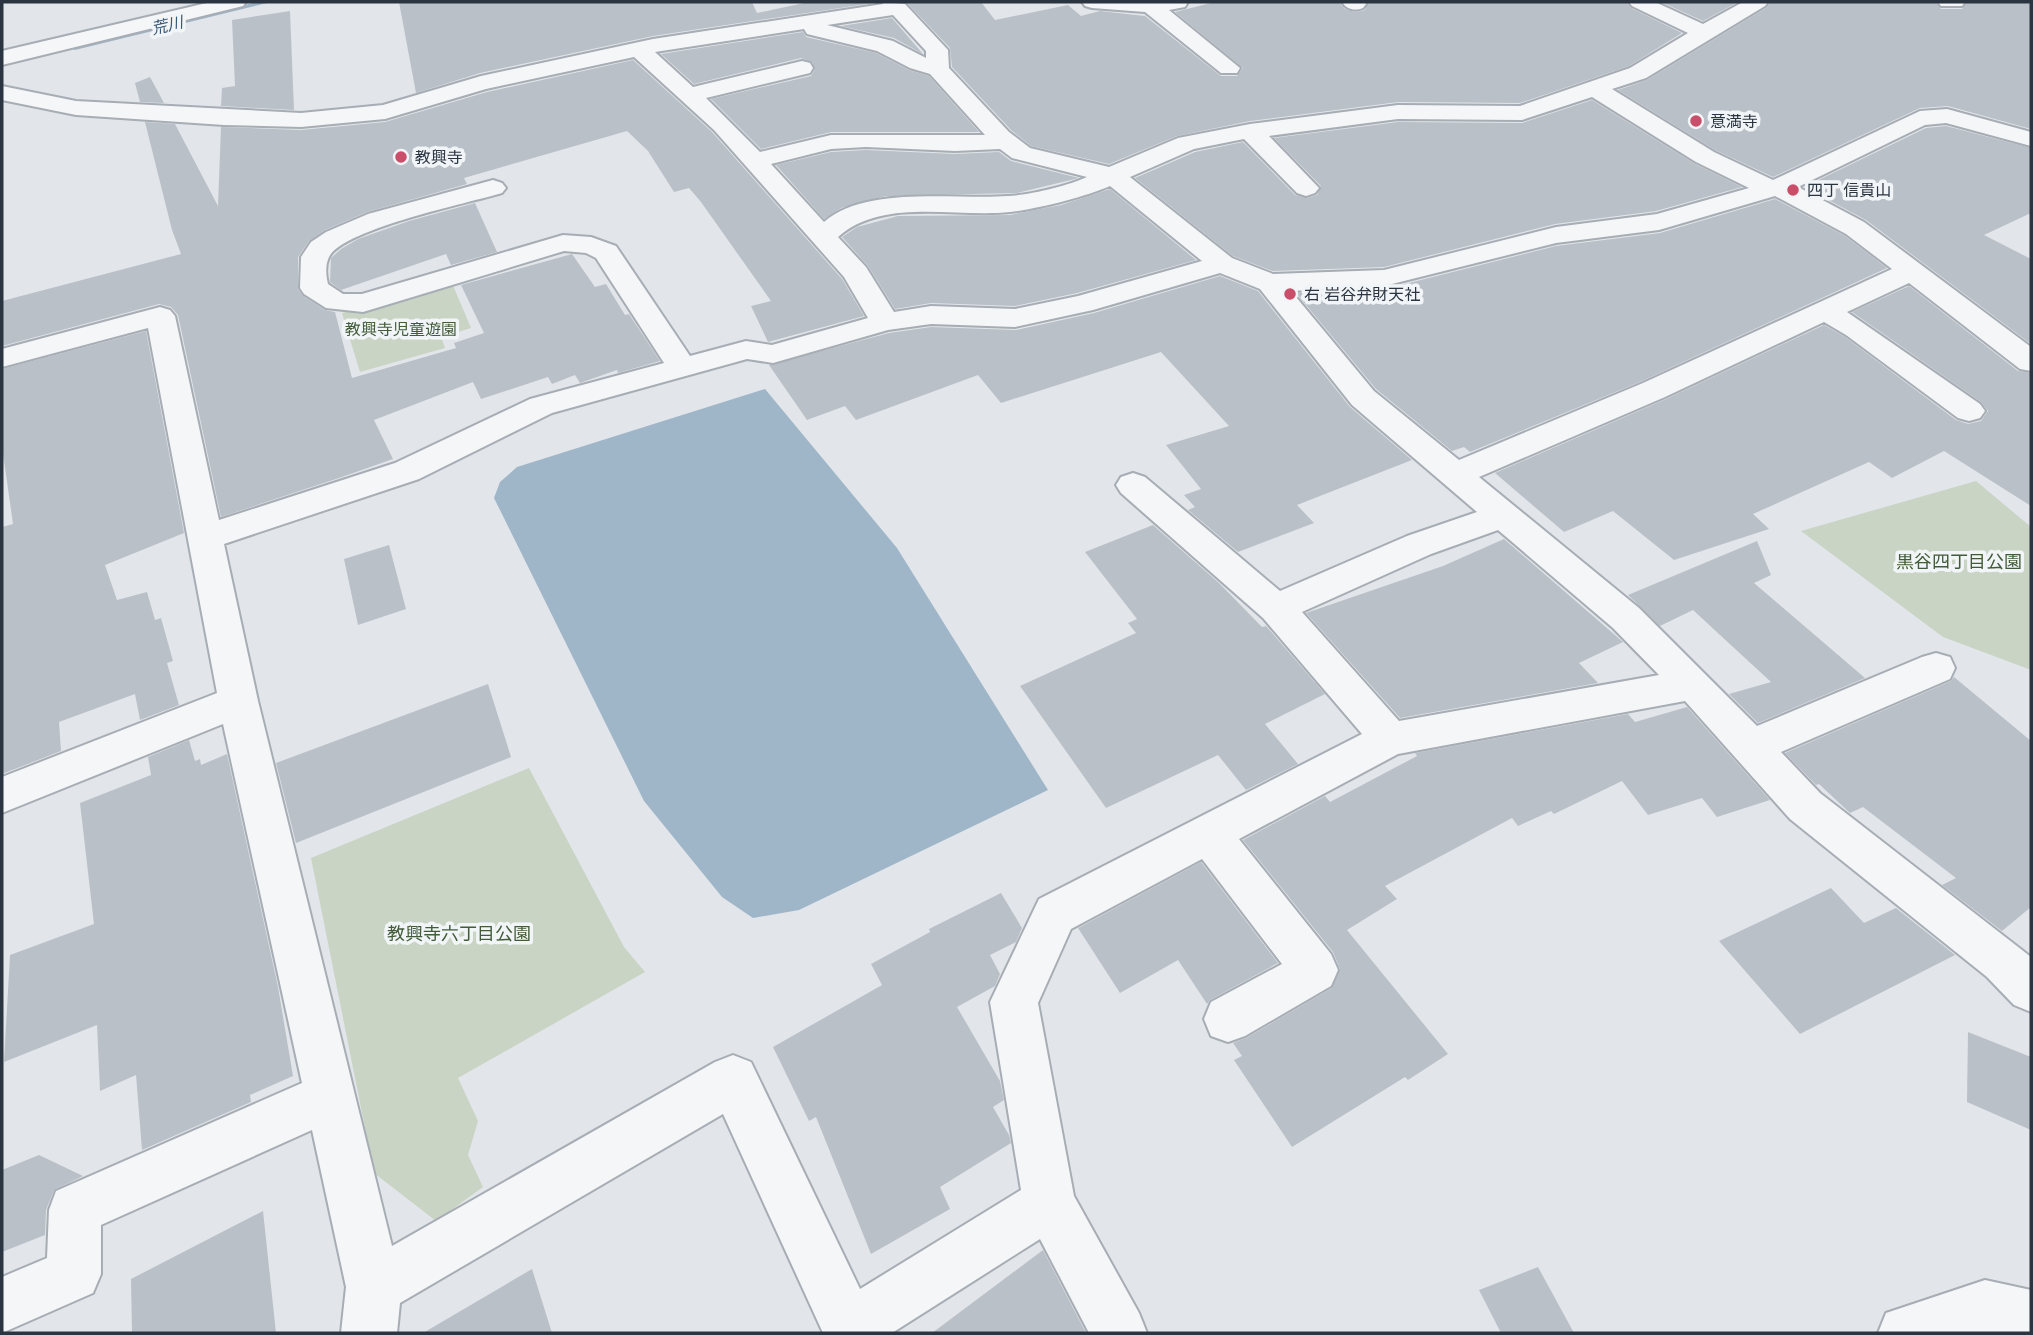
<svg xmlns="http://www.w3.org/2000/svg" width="2033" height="1335" font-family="Mulish,'Noto Sans JP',sans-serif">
<rect width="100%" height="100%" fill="#e2e6ea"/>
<!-- green -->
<g fill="#c9d4c4">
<polygon points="452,283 471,328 441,337 445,348 360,372 342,313"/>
<polygon points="1976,481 2031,527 2031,670 1943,637 1801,531"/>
<polygon points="529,768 624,947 645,972 458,1078 478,1121 468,1155 483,1187 436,1221 374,1173 311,858"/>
</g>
<!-- water -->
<polygon fill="#9fb6c8" points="765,389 897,548 1048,790 799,910 753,918 722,897 644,801 494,498 500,482 517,467"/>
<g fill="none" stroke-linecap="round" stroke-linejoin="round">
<!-- stream -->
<polygon fill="#9fb6c8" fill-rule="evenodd" points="257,2 271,2 75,50 71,47"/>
</g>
<!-- building -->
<g fill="#bac0c7">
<polygon points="399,2 752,2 757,13 809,2 880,2 653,36 480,73 416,93"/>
<polygon points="906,2 981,2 995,20 1068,5 1081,16 1100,11 1145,16 1221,76 1237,76 1243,68 1175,12 1215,2 1339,2 1345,9 1354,12 1365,10 1368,2 1626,2 1631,8 1682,33 1629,66 1520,103 1398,102 1250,121 1177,136 1109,164 1031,146 1011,130 952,67 950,48"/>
<polygon points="1661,2 1738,2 1703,21"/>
<polygon points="1771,2 1935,2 1941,9 1962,9 1968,2 2031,2 2031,129 1948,106 1920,108 1773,177 1715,150 1618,90 1647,80 1766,8"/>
<polygon points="290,11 294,110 221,106 222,88 235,86 232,20"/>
<polygon points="892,18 923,54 894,38 841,26"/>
<polygon points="803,32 806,37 876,53 909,70 929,76 979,132 831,132 761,149 711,99 811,76 815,69 812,62 801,58 694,84 661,54"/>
<polygon points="633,60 712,132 842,279 864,316 768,342 751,306 771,301 701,202 689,188 674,192 648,151 627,131 464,178 467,184 367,212 325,230 309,241 298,257 298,289 303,296 325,310 335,312 352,378 456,348 454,343 484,333 461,285 572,254 595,287 606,284 625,315 629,314 660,361 618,373 617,370 580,383 575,375 552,384 548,377 481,399 473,382 374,420 393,459 339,478 221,517 178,315 171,307 159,304 2,346 2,301 181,254 172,230 145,122 175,124 218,206 221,127 301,130 385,122 487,92"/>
<polygon points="150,77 164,103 140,102 135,83"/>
<polygon points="1592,100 1695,164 1742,187 1656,211 1555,224 1384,267 1273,271 1233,256 1135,178 1195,152 1243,142 1295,195 1307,198 1317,195 1321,186 1274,138 1398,122 1522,123"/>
<polygon points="1946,126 2031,148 2031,213 1984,235 2031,259 2031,344 1866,220 1804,187 1926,128"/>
<polygon points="866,150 955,154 999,152 1011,161 1079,178 1017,193 886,196 841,208 824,219 776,165 831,152"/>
<polygon points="1110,189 1196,260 1077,293 1015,306 931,303 895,309 868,266 842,237 857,227 898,216 1010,215 1061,205"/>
<polygon points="1775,199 1845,236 1887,268 1642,381 1470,452 1464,447 1452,451 1376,389 1296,293 1385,289 1556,246 1660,233"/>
<polygon points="475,203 497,252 451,265 446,254 341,290 330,282 331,258 341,249 358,239 409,221"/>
<polygon points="1220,276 1258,291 1350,407 1412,460 1297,505 1314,523 1238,552 1188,510 1195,507 1184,495 1201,489 1166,445 1229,426 1161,352 1001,403 978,375 856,420 845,406 807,420 769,365 889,333 931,327 1016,330 1094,313"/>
<polygon points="1909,286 2018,371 2031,373 2031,506 1944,451 1892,478 1869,462 1753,514 1769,529 1674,560 1613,511 1564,532 1495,473 1666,399 1824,325 1845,337 1956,420 1968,424 1981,421 1988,411 1981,402 1852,312"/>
<polygon points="146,331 184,533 105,565 117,600 147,592 155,620 161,618 173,661 167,663 179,705 140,720 135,694 59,722 61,751 2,774 2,527 13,524 2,446 2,369"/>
<polygon points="1153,525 1219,583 1262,627 1266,626 1325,694 1265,724 1298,764 1246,790 1218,755 1106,808 1020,686 1136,633 1128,623 1137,619 1085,552"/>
<polygon points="1504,539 1623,642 1579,663 1598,683 1400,718 1306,613 1443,566"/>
<polygon points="1757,541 1771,575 1754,583 1865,678 1758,723 1729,694 1771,682 1693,610 1660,626 1628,595"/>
<polygon points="389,545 406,609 358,625 344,559"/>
<polygon points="1954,677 2031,741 2031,907 2002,931 1942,885 1956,878 1863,807 1850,813 1819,784 1816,785 1785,753 1951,681"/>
<polygon points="488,684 511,757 296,843 276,763"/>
<polygon points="1687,707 1770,800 1717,817 1702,798 1648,815 1622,781 1554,814 1551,811 1518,826 1512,818 1385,886 1397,899 1347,930 1448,1054 1408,1080 1405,1077 1292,1147 1234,1060 1242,1056 1233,1043 1246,1038 1332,988 1340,969 1333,952 1243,840 1325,796 1330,802 1417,756 1415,753 1628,714 1635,722"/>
<polygon points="189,740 195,761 200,759 201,765 227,754 278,987 293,1076 250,1095 251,1102 142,1150 136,1075 100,1091 97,1025 4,1062 10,955 94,924 80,803 151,775 148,757"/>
<polygon points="1201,862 1278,963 1210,1000 1207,1004 1178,960 1120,993 1078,928"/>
<polygon points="1831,888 1864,923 1896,908 1955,955 1800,1034 1719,941"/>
<polygon points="1001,893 1022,928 1016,942 990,955 1000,974 995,986 957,1007 1000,1081 1004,1100 993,1107 1009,1135 1011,1143 940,1187 950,1209 871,1254 816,1117 809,1121 773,1047 882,985 871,964 930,932 929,929"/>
<polygon points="1968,1032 2031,1057 2031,1130 1967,1102"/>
<polygon points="39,1155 83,1176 54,1190 46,1210 45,1235 2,1252 2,1170"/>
<polygon points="263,1211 276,1333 132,1333 131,1279"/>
<polygon points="1043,1250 1086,1333 932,1333"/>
<polygon points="1538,1267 1574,1333 1501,1333 1479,1290"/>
<polygon points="532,1269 552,1333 423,1333"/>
</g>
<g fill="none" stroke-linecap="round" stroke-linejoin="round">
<defs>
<g id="minor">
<polygon points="211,2 246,2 243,6 2,65 2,51"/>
<path d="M882,2l23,2 43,46 1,18 60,64 21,16 79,19 69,-29 72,-14 148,-19 122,1 110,-38 58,-35 -56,-27 -3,-4h26l48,22 40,-22h25l-3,4 -119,72 -34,11 102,63 59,28 147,-69 27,-2 84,23v14l-85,-23 -21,2 -127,62 66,35 167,125v24l-11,-2 -111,-86 -62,29 133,92 5,7 -5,7 -11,3 -11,-3 -112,-83 -22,-13 -159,75 -186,80 160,131 118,118 165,-69 14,-4 14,4 5,11 -5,11 -169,73 39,41 211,164v55l-17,-7 -27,-28 -197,-158 -105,-118 -287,53 -159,85 92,115 7,16 -7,16 -86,50 -17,6 -17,-6 -7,-17 7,-17 71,-38 -80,-105 -131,70 -33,74 36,193 65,117 8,20h-58l-49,-94 -148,94h-69l-100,-219 -323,189 -3,30h-56l5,-46 -34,-157 -211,95v49l-8,19 -91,40v-56l45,-19 2,-48 7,-19 246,-108 -79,-359 -221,89v-36l215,-84 -69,-365 -146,39v-18l158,-42 10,3 5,6 44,204 176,-57 135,-64 134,-36 -68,-105 -10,-5 -22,-2 -201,61 -37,-4 -22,-14 -4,-6 1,-31 10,-15 15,-10 42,-18 125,-34 9,3 4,5 -4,5c-33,10 -159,36 -173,64 -4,8 -3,19 -1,27l15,10h19l201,-59 28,2 25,9 74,110 56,-15 26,4 96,-27 -24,-41 -130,-147 -80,-73 -148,32 -101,30 -84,8 -77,-2 -148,-10 -74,-15v-14l74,15 225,12 82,-8 98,-29 172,-37 230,-35zM893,15l33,36v7l-33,-17 -66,-16zM804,29l3,5 70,17 33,17 20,6 55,61h-154l-71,17 -54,-54 104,-25 3,-5 -3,-5 -8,-2 -109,26 -38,-35zM1592,97l104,65 53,26 -92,26 -101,13 -172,43 -111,4 -41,-16 -102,-81 64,-28 50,-10 53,54 9,3 9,-3 4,-5 -50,-52 129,-17 124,1zM866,147l89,4 45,-2 12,9 75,19c-20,9 -57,18 -79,19 -53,4 -142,-11 -184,26l-53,-58 60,-15zM1110,186l92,75 -124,35 -63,13 -84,-3 -37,6 -28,-45 -28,-30c45,-40 117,-19 172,-25 27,-3 75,-15 100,-26zM1775,196l71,38 46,35 -249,114 -184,77 -85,-69 -83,-100 93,-5 172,-43 103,-13zM1220,273l40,16 92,116 125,107 -70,24 -127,55 -135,-114 -12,-4 -12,4 -5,8 5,8 142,125 99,116 -323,165 -49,103 31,188 -161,99 -109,-227 -18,-7 -18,7 -323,184 -134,-545 -34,-157 195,-65 133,-66 195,-54 26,4 115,-33 43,-6 84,3 78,-17zM1498,530l115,98 46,47 -260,46 -97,-109 129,-58z"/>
<polygon points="1082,2 1188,2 1185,7 1169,10 1240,68 1237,73 1221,73 1145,12 1092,8 1085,6"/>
<path d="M1342,2h23l1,2 -3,4c-8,3 -16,2 -21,-6z"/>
<polygon points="1938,2 1965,2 1962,6 1941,6"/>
<polygon points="1985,1280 2031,1290 2031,1333 1878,1333 1886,1313"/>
</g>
</defs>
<!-- minor casing -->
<use href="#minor" stroke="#a7adb4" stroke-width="4"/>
<!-- minor -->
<use href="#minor" fill="#f5f6f8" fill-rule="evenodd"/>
</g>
<!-- markers -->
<g fill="#c84e6a" stroke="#f2f5f7" stroke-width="2.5">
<circle cx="1696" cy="121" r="7"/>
<circle cx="401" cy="157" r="7"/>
<circle cx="1793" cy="190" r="7"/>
<circle cx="1290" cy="294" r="7"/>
</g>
<g text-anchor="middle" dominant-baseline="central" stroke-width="7" stroke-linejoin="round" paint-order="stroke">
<!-- far-water labels -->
<g font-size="16" font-style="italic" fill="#375774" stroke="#f2f5f7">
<text transform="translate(167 25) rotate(-13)">荒川</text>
</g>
<!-- far-poi labels -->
<g font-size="16" fill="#2b3541" stroke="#f2f5f7" text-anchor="start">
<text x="1710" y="121">意満寺</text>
<text x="415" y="157">教興寺</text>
<text x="1807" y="190">四丁 信貴山</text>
<text x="1304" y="294">右 岩谷弁財天社</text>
</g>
<!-- far-park labels -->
<g font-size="16" fill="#425c39" stroke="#f2f5f7">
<text x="401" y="329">教興寺児童遊園</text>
</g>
<!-- park labels -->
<g font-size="18" fill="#425c39" stroke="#f2f5f7">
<text x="1959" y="561">黒谷四丁目公園</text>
<text x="459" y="933">教興寺六丁目公園</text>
</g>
</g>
<!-- border -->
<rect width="2033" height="1335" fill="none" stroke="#2b3541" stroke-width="7"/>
</svg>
